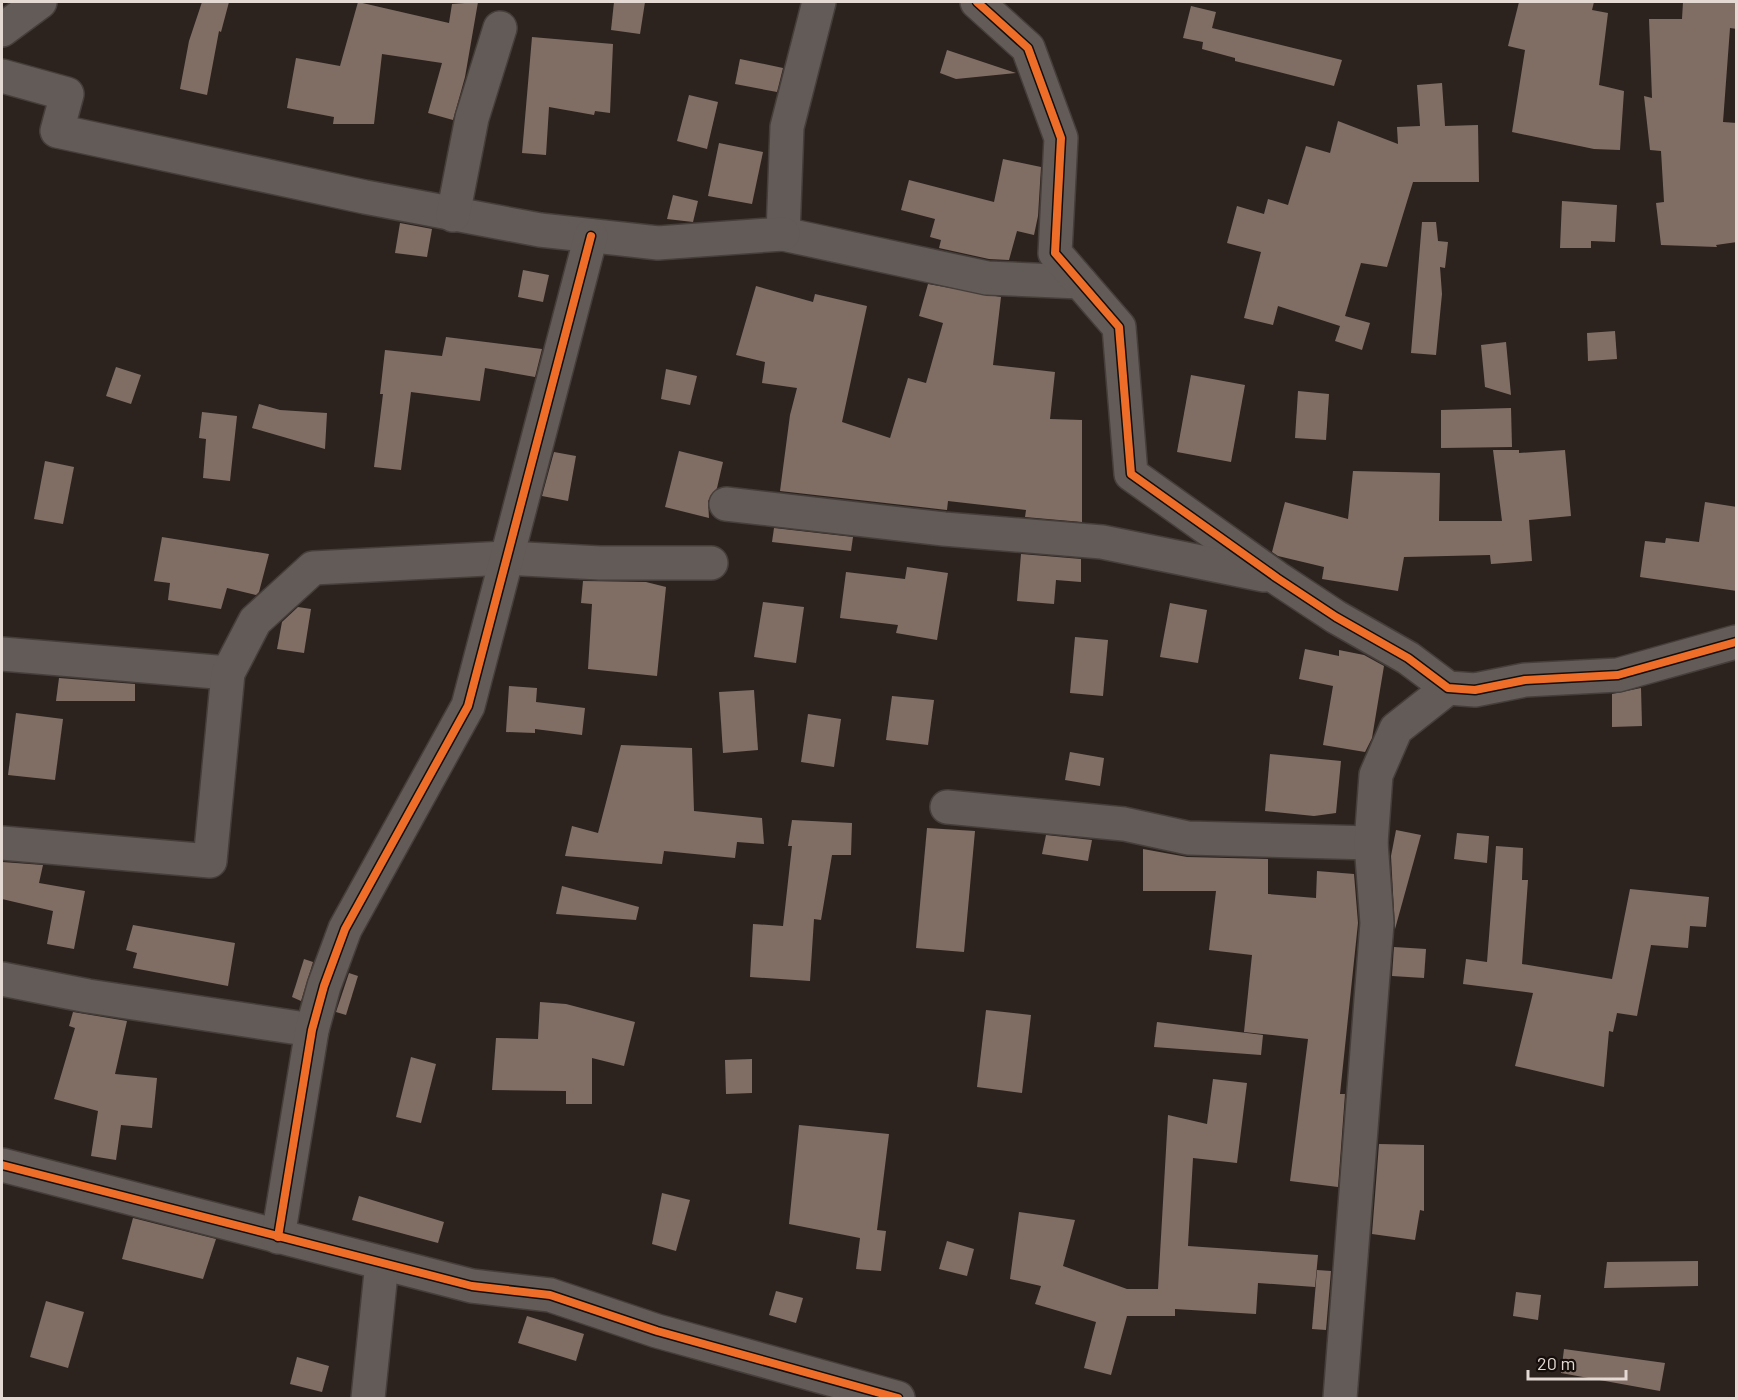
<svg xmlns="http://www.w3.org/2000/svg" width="1738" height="1400" font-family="Barlow,sans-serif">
<rect width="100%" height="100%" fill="#2c231f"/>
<!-- building -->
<g fill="#806e65">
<polygon points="202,2 229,2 221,32 219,31 207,95 180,89 189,41"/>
<polygon points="358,2 449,23 452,4 478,2 465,77 453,120 428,113 442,63 382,54 374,124 333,124 334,117 287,108 296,58 340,66"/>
<polygon points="614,2 645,2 640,34 611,30"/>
<polygon points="1519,2 1594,2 1592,10 1608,13 1599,85 1624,91 1620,150 1594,149 1512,132 1525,50 1508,46"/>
<polygon points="1683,2 1737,2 1737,29 1730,28 1723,122 1737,123 1737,242 1716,245 1717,247 1661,245 1656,203 1664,202 1661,151 1650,150 1644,96 1652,98 1649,19 1682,19"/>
<polygon points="1191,6 1216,12 1212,28 1342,60 1334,86 1235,61 1235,58 1202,49 1203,42 1183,38"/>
<polygon points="532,37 613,44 610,113 595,111 594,115 549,107 546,155 522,153"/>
<polygon points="947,50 1016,73 956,79 940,73"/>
<polygon points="740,59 783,68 777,92 735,84"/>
<polygon points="1442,83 1445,126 1478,125 1479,182 1413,182 1387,267 1361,263 1345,316 1370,323 1362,350 1335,341 1340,326 1278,306 1273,325 1244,318 1261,252 1227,243 1237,206 1264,214 1268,199 1288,205 1306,146 1330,153 1338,121 1398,144 1397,127 1420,126 1417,85"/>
<polygon points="689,95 718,102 707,149 677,141"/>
<polygon points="719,143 763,152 752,204 708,196"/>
<polygon points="1003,159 1041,167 1038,216 1034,235 1017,231 1009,260 989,259 939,248 941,240 930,237 935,219 901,210 909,180 994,202"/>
<polygon points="673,195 698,201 693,222 667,219"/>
<polygon points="1562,201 1617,205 1615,242 1591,241 1591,248 1560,248"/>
<polygon points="1422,222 1436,222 1438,241 1448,242 1445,268 1440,267 1442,294 1436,355 1411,353"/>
<polygon points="400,223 432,229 427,257 395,253"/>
<polygon points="523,270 549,275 543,302 518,297"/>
<polygon points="928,284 1001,297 993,365 1055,372 1050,419 1082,420 1082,522 1025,517 1026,510 948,501 947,510 780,491 790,415 797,388 762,383 765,362 736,355 756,286 813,302 815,294 867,306 842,422 890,438 908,378 926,383 943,323 919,316"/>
<polygon points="1615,331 1617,359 1588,361 1587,333"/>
<polygon points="446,337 542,349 535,377 485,368 480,401 411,392 401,470 374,467 383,394 380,394 385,350 442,356"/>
<polygon points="1506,342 1511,395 1485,387 1481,345"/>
<polygon points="116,367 141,375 131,404 106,396"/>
<polygon points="666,369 697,376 690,405 661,399"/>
<polygon points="1191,375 1245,385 1231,462 1177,452"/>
<polygon points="1298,391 1329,394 1326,440 1295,438"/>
<polygon points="259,404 280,410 327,413 325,449 252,428"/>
<polygon points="1511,408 1512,447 1441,448 1441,410"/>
<polygon points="202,412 237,416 230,481 203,478 206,439 199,438"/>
<polygon points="1493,450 1519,450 1519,453 1565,450 1571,516 1529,520 1532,561 1491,564 1490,555 1404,557 1398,591 1322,579 1324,567 1278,556 1272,552 1285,502 1348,519 1353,471 1440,473 1439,521 1502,521"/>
<polygon points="679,451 723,462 717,488 708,501 709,518 665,507"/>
<polygon points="554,452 576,456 568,501 542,496"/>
<polygon points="45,461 74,467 63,524 34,519"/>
<polygon points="1705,502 1737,507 1737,591 1640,577 1645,541 1665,543 1666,538 1699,542"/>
<polygon points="774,528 853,537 851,551 772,542"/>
<polygon points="162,537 269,554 259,592 256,595 227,588 221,609 168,600 170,583 154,581"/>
<polygon points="1021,554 1081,559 1081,582 1056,580 1054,604 1017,601"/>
<polygon points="907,567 948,573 937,640 896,633 898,625 840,618 846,572 905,579"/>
<polygon points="583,581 646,582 666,587 657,676 588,669 592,604 581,603"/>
<polygon points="763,602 804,607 796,663 754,657"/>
<polygon points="1170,603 1207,610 1198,663 1160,657"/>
<polygon points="298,607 311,609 304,653 277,649 282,622"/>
<polygon points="1075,637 1108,640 1103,696 1070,693"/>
<polygon points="1305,649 1339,656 1339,650 1364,655 1384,666 1372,738 1365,752 1323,745 1333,686 1299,679"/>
<polygon points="59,678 135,684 135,701 56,701"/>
<polygon points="509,686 537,688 536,702 585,708 582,735 535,729 535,733 506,732"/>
<polygon points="1641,688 1642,726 1612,727 1612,694"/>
<polygon points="754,690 758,750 723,753 719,692"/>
<polygon points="892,696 934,700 928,745 886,740"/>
<polygon points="16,713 63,719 55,780 8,775"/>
<polygon points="808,714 841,719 834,767 801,762"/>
<polygon points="621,745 692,748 694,811 762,818 764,844 737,842 735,858 664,851 662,864 565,856 572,826 598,833"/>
<polygon points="1070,752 1104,758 1100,786 1065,780"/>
<polygon points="1270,754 1341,761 1336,813 1314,816 1265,811"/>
<polygon points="792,820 852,823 851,855 832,855 821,920 814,919 810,981 750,977 753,924 783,926 792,846 788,846"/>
<polygon points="927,828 975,831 964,952 916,948"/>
<polygon points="1396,830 1421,835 1395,929 1391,856"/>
<polygon points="1457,833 1489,836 1487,863 1454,859"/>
<polygon points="1046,835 1092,840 1088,861 1042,854"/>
<polygon points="1496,846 1523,848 1522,880 1528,880 1522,964 1612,979 1630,889 1709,897 1706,927 1690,926 1688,948 1651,945 1637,1016 1617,1013 1613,1032 1609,1031 1604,1087 1515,1066 1533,993 1463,984 1466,959 1487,962"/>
<polygon points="1143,849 1187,857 1268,859 1268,894 1316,898 1317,871 1354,874 1358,923 1340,1094 1345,1094 1338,1187 1290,1181 1308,1039 1244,1032 1252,955 1209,950 1216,891 1143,891"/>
<polygon points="2,862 43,865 39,883 85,891 74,949 47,944 53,911 2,899"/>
<polygon points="562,886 639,907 636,920 556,914"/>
<polygon points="133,925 235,943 228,986 133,968 137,953 126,950"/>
<polygon points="1394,947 1426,949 1424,978 1392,976"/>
<polygon points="304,959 313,962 301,1001 292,997"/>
<polygon points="349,973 358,976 346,1015 336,1012"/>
<polygon points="540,1002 566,1004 635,1022 624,1066 592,1058 592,1104 566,1104 566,1091 492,1090 496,1038 538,1039"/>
<polygon points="986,1010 1031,1015 1022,1093 977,1087"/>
<polygon points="73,1012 127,1021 115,1074 157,1078 152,1128 121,1125 116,1160 91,1156 98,1111 54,1099 75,1028 69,1026"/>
<polygon points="1157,1022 1263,1035 1261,1055 1154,1047"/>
<polygon points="411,1057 436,1064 421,1123 396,1117"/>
<polygon points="752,1059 752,1093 726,1094 725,1060"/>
<polygon points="1213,1079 1247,1083 1237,1163 1193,1158 1188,1246 1318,1255 1315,1287 1258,1283 1256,1314 1175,1309 1175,1316 1127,1316 1111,1375 1084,1368 1096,1322 1035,1304 1041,1286 1010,1279 1019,1212 1075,1220 1063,1266 1127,1289 1158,1289 1168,1115 1207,1124"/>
<polygon points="799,1125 889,1134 877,1230 886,1231 881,1271 856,1269 860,1238 789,1224"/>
<polygon points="1379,1144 1424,1145 1424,1211 1420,1210 1415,1240 1372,1234"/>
<polygon points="662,1193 690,1200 676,1251 652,1244"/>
<polygon points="359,1196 444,1222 438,1243 352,1220"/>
<polygon points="133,1218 216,1239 203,1279 122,1259"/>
<polygon points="947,1241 974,1249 967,1276 939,1269"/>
<polygon points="1698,1261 1698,1286 1604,1288 1607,1262"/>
<polygon points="1317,1270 1331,1271 1326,1330 1312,1329"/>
<polygon points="776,1291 803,1298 796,1323 769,1315"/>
<polygon points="1516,1292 1541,1295 1538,1320 1513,1316"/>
<polygon points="46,1301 84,1312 68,1368 30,1357"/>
<polygon points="527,1316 584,1334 576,1361 518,1343"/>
<polygon points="1564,1349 1665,1363 1660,1391 1561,1373"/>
<polygon points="297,1357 329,1366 322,1392 290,1384"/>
</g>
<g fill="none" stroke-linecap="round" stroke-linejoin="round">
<defs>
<g id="street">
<polyline points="819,2 787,127 783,234 987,278 1080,282"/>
<polyline points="977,2 1028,48 1061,138 1055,253 1119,327 1131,474 1277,578 1336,617 1408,658 1448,688 1475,690 1525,680 1618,675 1736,642"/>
<polyline points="2,30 40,2"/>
<polyline points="2,76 67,94 57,131 365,197 540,230 658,243 783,234"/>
<polyline points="453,215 472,118 500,28"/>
<polyline points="726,504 944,529 1102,542 1264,575"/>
<polyline points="2,654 228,673"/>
<polyline points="947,807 1124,824 1188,838 1371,843"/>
<polyline points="2,843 210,861 228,673 255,621 313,568 506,558 600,563 711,563"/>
<polyline points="2,979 88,996 312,1030"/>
<polyline points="2,1165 472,1286 550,1295 657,1331 898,1398"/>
<polyline points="278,1237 312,1030 324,986 345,929 468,706 591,236"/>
<polyline points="368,1398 382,1263"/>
<polyline points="1340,1398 1377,923 1371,843 1376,775 1396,729 1448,688"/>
</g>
</defs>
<!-- street casing -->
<use href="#street" stroke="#463e3a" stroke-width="36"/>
<!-- street -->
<use href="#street" stroke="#625b57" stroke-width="33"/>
<defs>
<g id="cycleway">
<polyline points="977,2 1028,48 1061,138 1055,253 1119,327 1131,474 1277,578 1336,617 1408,658 1448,688 1475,690 1525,680 1618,675 1736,642"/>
<polyline points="2,1165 472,1286 550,1295 657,1331 898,1398"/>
<polyline points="278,1237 312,1030 324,986 345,929 468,706 591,236"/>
</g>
</defs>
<!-- cycleway casing -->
<use href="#cycleway" stroke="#150e0a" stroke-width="11"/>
<!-- cycleway -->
<use href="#cycleway" stroke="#ee6e29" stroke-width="8"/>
</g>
<!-- border -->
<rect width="1738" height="1400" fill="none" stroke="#e4d9d3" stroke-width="6"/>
<!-- scale -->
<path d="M1528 1370v9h98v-9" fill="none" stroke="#e4d9d3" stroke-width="3"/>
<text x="1537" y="1370" font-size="18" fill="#e4d9d3" stroke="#150e0a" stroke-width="4.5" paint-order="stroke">20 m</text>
</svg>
